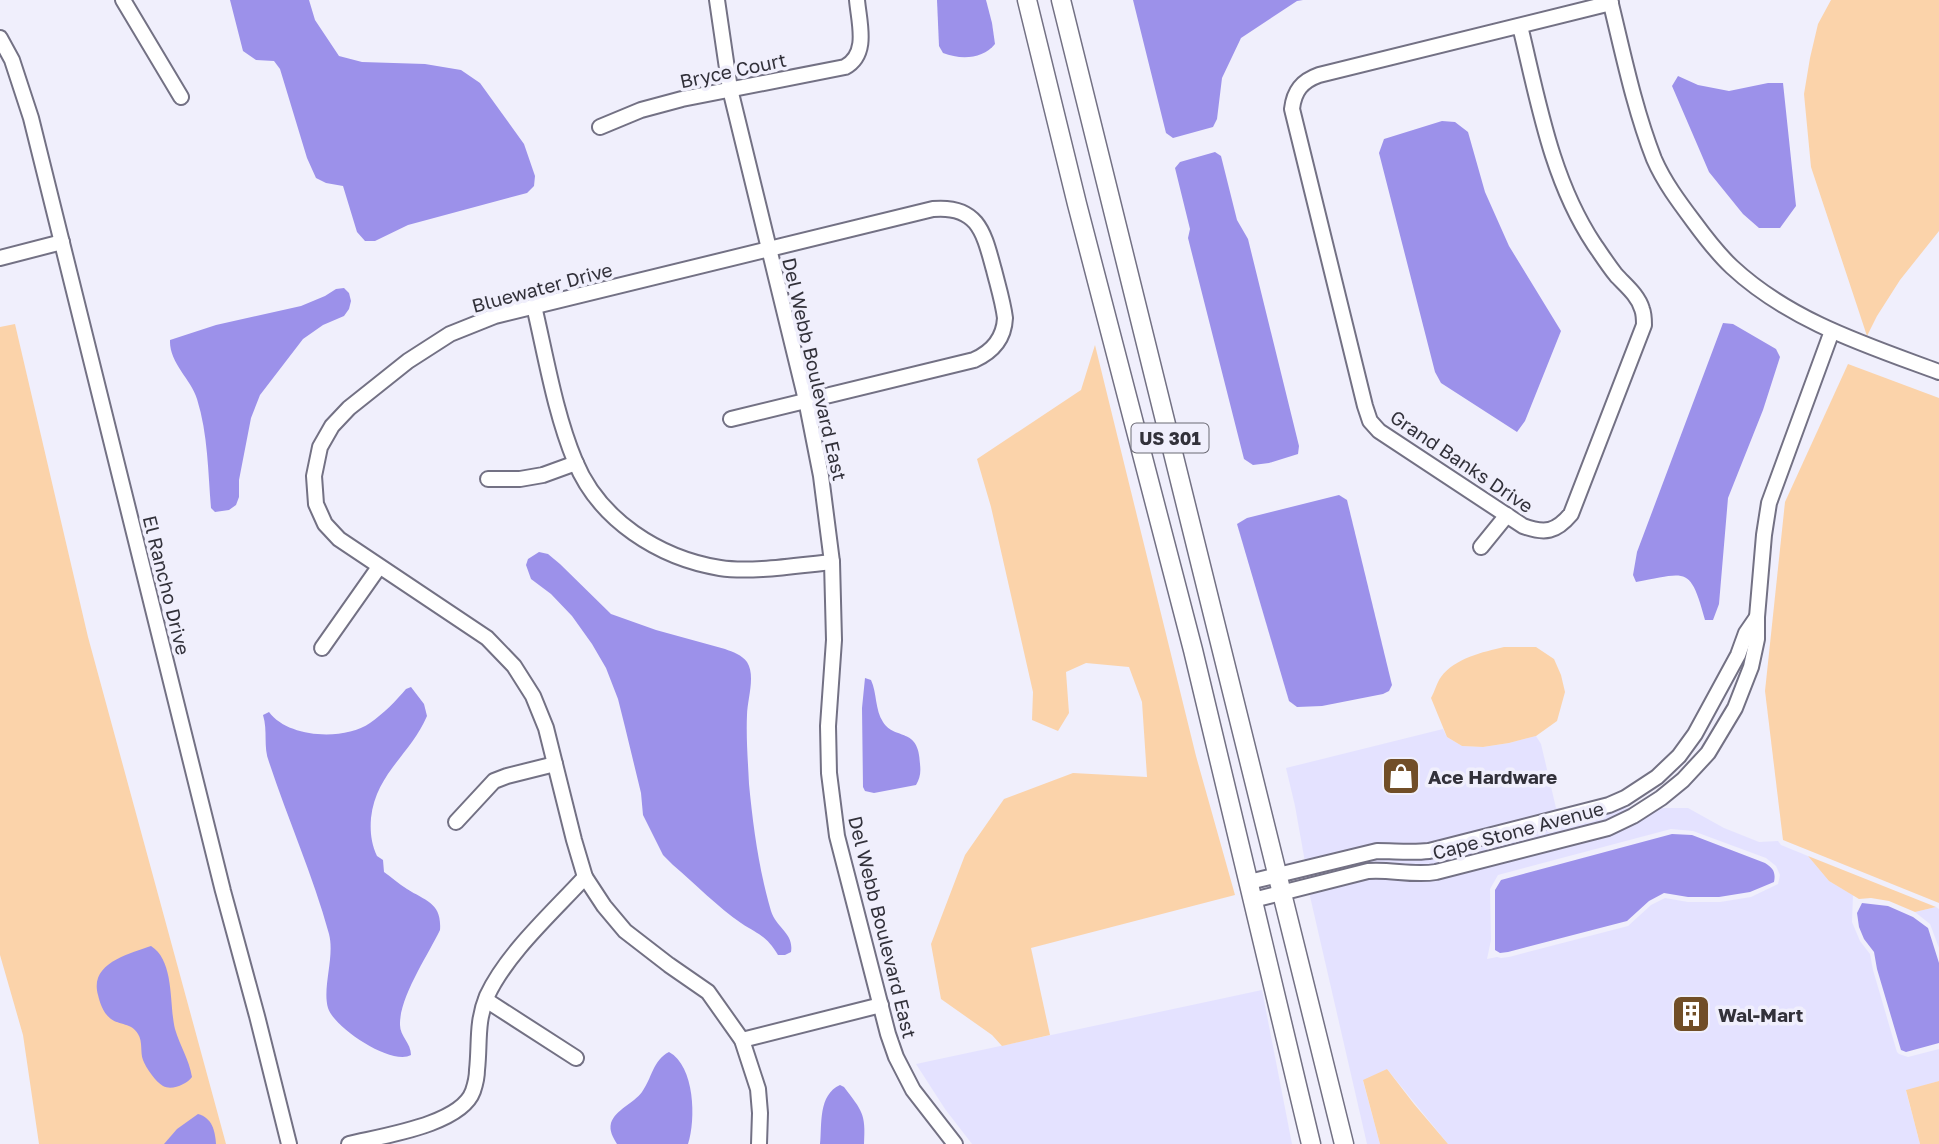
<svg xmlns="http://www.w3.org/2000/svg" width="1939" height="1144" font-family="'Golos Text',sans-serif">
<rect width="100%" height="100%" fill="#f0effc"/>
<!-- built -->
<g fill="#e4e2ff" fill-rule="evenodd">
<polygon points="1443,729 1447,737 1462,746 1483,747 1509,743 1536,736 1541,744 1556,808 1576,808 1428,845 1305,862 1295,806 1286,768"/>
<polygon points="1616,808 1635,808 1606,823 1435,866 1307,880 1306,874 1378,857 1394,856 1408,859 1430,857"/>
<path d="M1656,808h32l36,20 35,14 19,-1 3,4 27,11 21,25 24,14 -1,27 8,19 10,13 3,16 24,82 2,2 9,3 31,-8v32l-33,10 14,53h-472l-61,-75 -24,12 17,63h-13l-58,-252 59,-15 34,2zM1671,829l22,2 73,27 10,8 4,9 -2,9 -27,13 -31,5h-32l-23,-4 -14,7 -23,21 -119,31 -8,1 -4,-1 -10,2 4,-19 -1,-51 8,-14z"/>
<polygon points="1936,907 1939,909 1939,948 1930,924 1915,912"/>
<polygon points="1262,990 1292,1144 972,1144 945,1109 916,1064"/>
</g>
<!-- green -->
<g fill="#fbd3aa">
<polygon points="1831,0 1939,0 1939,231 1900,280 1877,316 1867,336 1811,167 1804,94 1810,58 1818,24"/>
<polygon points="15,324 88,637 226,1144 39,1144 23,1035 0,955 0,327"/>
<polygon points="1095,345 1196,756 1235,895 1031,948 1050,1035 1002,1046 992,1035 941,999 931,944 965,855 1004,799 1073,773 1147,777 1142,702 1129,667 1086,663 1066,672 1069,713 1058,731 1032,720 1033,692 991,507 977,459 1081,390"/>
<polygon points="1848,364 1939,398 1939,903 1783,840 1765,691 1785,502"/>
<path d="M1504,647h32l18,12 7,16 4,17 -8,29 -21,15 -27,7 -26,4 -21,-1 -15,-9 -16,-39c4,-7 6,-16 10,-21 14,-19 42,-25 63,-30z"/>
<polygon points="1808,856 1936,907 1915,912 1889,901 1871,898 1859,899 1829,881"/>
<polygon points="1387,1069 1414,1104 1448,1144 1380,1144 1363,1080"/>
<polygon points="1939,1081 1939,1144 1920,1144 1906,1090"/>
</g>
<!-- water -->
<g fill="#9c91ea">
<polygon points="230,0 309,0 315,20 339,56 362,62 425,64 461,70 480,83 524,144 535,176 534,186 527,193 408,225 375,241 365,241 357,232 343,186 326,183 316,178 307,158 280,69 274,61 256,60 243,51"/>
<path d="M937,0h49l6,23 3,21c-12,15 -34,16 -52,9l-4,-7z"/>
<polygon points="1133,0 1303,0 1297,1 1241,38 1222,78 1217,119 1213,127 1173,138 1166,133"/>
<polygon points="1678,76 1698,85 1729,91 1768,83 1783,83 1796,206 1780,228 1759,228 1743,214 1709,172 1672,86"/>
<polygon points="1442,121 1455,122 1468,132 1485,192 1509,246 1561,331 1525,421 1517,432 1441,383 1435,372 1379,153 1384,139"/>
<polygon points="1215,152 1221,156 1237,220 1248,239 1299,446 1298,454 1269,463 1253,465 1244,459 1188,238 1190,229 1175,168 1180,162"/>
<path d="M344,288l5,5 2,8 -2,8 -5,7 -21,9 -20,14 -43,56 -9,23 -12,62v17l-3,8 -7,5 -14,2 -4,-4c-3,-36 -3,-74 -14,-109 -6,-20 -28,-36 -27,-59l46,-15 85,-19 24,-10 11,-7z"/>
<path d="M1723,323l10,1 43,25 4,8 -17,53 -35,88 -9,106 -6,16h-8c-15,-55 -18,-47 -69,-38l-3,-7 4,-23z"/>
<polygon points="1339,495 1347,500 1392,685 1389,691 1383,694 1322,706 1297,707 1289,701 1237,524 1247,518"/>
<path d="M539,552l9,2 12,10 51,50 45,16 69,19c8,3 17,6 22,13 9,14 0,38 0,53 -1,23 1,47 2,69 4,42 10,86 22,127 6,18 23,22 20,41l-6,3h-7c-12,-20 -19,-20 -37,-32 -22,-15 -47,-40 -68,-58l-10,-10 -20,-40 -2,-22 -16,-66 -7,-28 -12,-31 -14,-24 -20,-28 -21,-22 -20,-15 -5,-14 2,-6z"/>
<path d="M865,678l6,2c6,13 4,30 12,42 12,19 36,4 37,42 1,9 0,14 -4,21l-42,8 -9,-2 -2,-4 -1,-79z"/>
<path d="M411,687l13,17 3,12c-16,38 -51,57 -56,102 -1,13 0,25 6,38l6,4 1,12c7,5 15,12 23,17 19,12 35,14 33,41 -12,25 -41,68 -40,95 0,11 11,18 11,30 -19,11 -77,-27 -83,-47 -6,-21 7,-51 1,-74 -16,-59 -41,-114 -60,-172 -6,-15 -1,-31 -6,-47l6,-3c19,26 75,29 101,11 13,-9 26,-22 36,-34z"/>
<path d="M1672,834l20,1 73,28c8,5 11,9 9,19l-24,10 -31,5h-31l-24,-4 -15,8 -22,20 -119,31 -8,1 -5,-3v-60l6,-10z"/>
<polygon points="1862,903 1888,906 1913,917 1928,928 1939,963 1939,1043 1906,1052 1901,1050 1877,969 1874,952 1864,939 1859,927 1857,913"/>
<path d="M151,946c24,15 18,59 24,83 5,17 14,30 17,48 -5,7 -20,14 -29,9 -7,-4 -17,-18 -20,-26 -3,-8 0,-18 -5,-26 -6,-11 -19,-9 -27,-15 -8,-6 -11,-16 -13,-24 -9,-32 31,-41 53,-49z"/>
<path d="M669,1052c26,14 27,68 19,92h-71c-4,-7 -8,-13 -6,-21 4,-13 23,-20 31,-31 10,-14 11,-32 27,-40z"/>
<path d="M840,1085l4,2c18,24 22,26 20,57h-44c2,-20 -2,-49 20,-59z"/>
<path d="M198,1114c14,4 17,16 18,30h-52l13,-15z"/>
</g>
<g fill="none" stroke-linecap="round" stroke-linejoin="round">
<defs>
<g id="minor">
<polyline points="123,0 181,97"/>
<polyline points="717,0 730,89 806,400 821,476 832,562 834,640 828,726 829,773 837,836 888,1034 896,1057 913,1090 955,1144"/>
<path d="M1610,0c13,53 24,108 44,159 10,23 25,43 40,63 11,15 24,32 38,45 58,54 134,78 207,105"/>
<path d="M1520,26c18,74 31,153 74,218 7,10 14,21 22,31 9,10 22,20 26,34 2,5 2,10 2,16l-73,189c-15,18 -26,20 -48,12l-144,-95 -9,-10 -5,-15 -73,-297c2,-18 10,-28 27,-34l292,-72"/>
<polyline points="0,38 12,60 31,118 223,891 257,1016 289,1144"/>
<path d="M600,127l41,-17 41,-11 163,-32c24,-13 14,-44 12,-67"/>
<polyline points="0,258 62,242"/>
<path d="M534,306c12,51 21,107 41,155 24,59 84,97 145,107 31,5 80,-3 112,-6"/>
<path d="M731,419l243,-59c18,-8 30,-21 31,-42 -2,-16 -7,-32 -11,-48 -10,-36 -15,-65 -61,-61l-438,107 -45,18 -42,27 -59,47 -17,18 -12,21 -6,29 2,28 9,20 14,15 148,99 27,28 19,30 13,32 28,112 11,37 19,29 21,25 44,34 39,27 34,48 16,49 2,24 -1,31"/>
<polyline points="488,479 520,479 543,475 576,463"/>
<polyline points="1481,547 1507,515"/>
<polyline points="322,648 379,567"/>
<polyline points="456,822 494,781 507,776 555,764"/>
<path d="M1249,882l128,-31c18,0 34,2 52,0l180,-46 16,-7 32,-21 22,-21 16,-22 43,-79 8,-22 11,-16"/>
<path d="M1253,900l115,-29c23,-2 45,5 68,1l172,-44 25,-12 28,-18 22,-18 25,-27 27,-45 16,-41 6,-28v-22l7,-82 5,-32 63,-172"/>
<polyline points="486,1000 576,1058"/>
<polyline points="742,1040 881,1005"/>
<path d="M349,1144c32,-8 112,-19 124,-53 2,-6 4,-15 4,-21 3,-27 -1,-47 10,-74 20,-43 66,-84 98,-119"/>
</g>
<g id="major">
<polyline points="1027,0 1077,204 1193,650 1311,1144"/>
<polyline points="1061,0 1344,1144"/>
</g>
</defs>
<!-- minor casing -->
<use href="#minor" stroke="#737184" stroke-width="18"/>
<!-- major casing -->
<use href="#major" stroke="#737184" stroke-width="21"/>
<!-- minor -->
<use href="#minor" stroke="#fff" stroke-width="14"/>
<!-- major -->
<use href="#major" stroke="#fff" stroke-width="18"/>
</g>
<!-- icons -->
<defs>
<symbol id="shop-square" viewBox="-11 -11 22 22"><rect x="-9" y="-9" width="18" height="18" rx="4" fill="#714e27" stroke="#f0effc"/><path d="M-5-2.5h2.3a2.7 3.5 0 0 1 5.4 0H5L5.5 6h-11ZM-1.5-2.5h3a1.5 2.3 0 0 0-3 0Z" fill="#fff"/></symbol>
<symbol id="building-square" viewBox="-11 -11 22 22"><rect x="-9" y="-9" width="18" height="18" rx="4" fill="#714e27" stroke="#f0effc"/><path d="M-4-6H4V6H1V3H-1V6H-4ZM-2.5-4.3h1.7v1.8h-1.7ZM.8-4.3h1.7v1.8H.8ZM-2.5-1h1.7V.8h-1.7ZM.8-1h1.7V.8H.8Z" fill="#fff"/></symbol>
</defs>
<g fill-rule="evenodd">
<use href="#shop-square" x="1379" y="754" width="44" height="44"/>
<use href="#building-square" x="1669" y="992" width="44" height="44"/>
</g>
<g text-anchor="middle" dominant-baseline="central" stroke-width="7" stroke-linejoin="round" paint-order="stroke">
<!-- shield labels -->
<rect fill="#f0effc" stroke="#6b6a74" stroke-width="2" x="1131.5" y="423.5" width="77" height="29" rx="5"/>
<g font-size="18" font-weight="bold" fill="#32313a">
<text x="1170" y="438">US 301</text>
</g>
<!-- street labels -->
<g font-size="19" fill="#32313a" stroke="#f0effc">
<text transform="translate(733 70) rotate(-12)">Bryce Court</text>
<text transform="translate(542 287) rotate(-15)">Bluewater Drive</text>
<text transform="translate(815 369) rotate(77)">Del Webb Boulevard East</text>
<text transform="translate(1462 461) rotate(34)">Grand Banks Drive</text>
<text transform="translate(167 585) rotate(76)">El Rancho Drive</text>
<text transform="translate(1518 830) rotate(-15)">Cape Stone Avenue</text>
<text transform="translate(883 927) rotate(76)">Del Webb Boulevard East</text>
</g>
<!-- poi labels -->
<g font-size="19" font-weight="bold" fill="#32313a" stroke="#f0effc" text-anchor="start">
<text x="1428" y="776">Ace Hardware</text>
<text x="1718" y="1014">Wal-Mart</text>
</g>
</g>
</svg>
